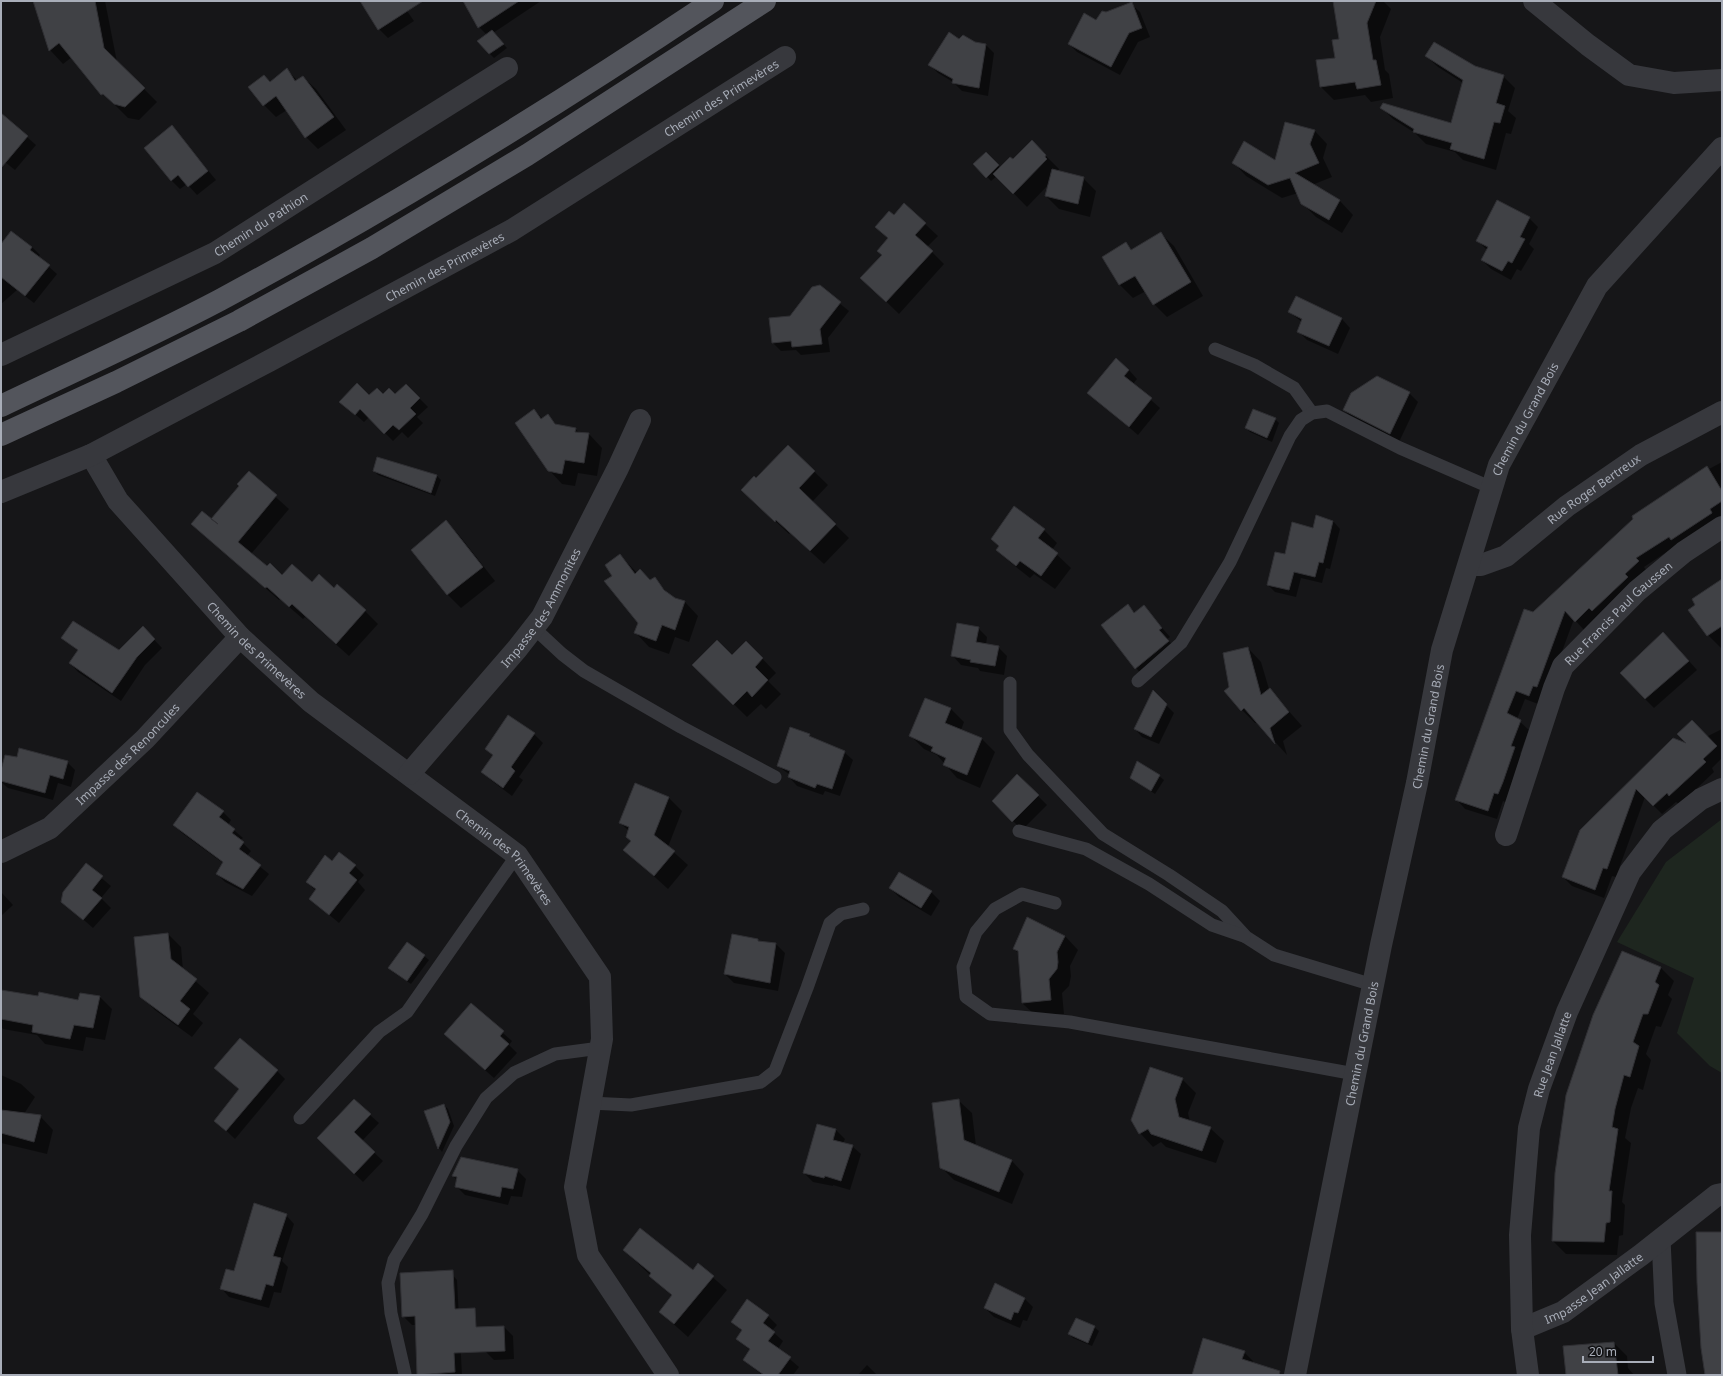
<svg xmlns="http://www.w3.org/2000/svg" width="1723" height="1376" font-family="'Noto Sans',sans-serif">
<rect width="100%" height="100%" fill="#161618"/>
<!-- green -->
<polygon fill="#1e261f" points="1722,819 1722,1073 1710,1066 1677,1033 1694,978 1617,942 1666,862"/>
<!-- shadow -->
<g fill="#0007">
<polygon points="34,1 105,1 117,62 157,102 139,120 128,118 101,91 103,95 72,57 63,64 50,50"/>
<polygon points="361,1 415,1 405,8 414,21 388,38 379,29"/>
<polygon points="465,1 541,1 493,33 507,48 494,58 490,54 487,35 479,27"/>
<polygon points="1336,1 1383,1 1391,9 1380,37 1385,70 1389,74 1393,98 1371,102 1365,95 1334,100 1321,87 1336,58 1341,40"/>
<polygon points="1131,4 1140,12 1150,37 1138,42 1120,75 1077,52 1069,44 1106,14"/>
<polygon points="959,41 985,44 994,53 988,96 962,91 953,82 938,73 929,64"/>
<polygon points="1426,56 1475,67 1503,76 1515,88 1508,111 1516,118 1511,134 1506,133 1496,170 1463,160 1455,152 1426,144 1415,133 1393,119 1382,108 1451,124 1463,83 1438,67"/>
<polygon points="287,70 298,81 303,77 316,89 346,130 318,149 306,137 287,110 276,117 264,105 264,76 271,82"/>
<polygon points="1,114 36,145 15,170 1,159"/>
<polygon points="172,127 216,180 197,195 187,184 180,189 171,180"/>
<polygon points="1314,130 1327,144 1323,158 1332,177 1312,185 1340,201 1353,215 1342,233 1316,217 1302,203 1298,193 1282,198 1246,176 1233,162 1276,161"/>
<polygon points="1032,142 1059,169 1058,171 1083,178 1096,191 1090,217 1059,209 1046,196 1050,183 1027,207 997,176 991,181 975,164 986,153 1000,168 1013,160"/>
<polygon points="894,216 925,224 938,236 927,247 944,264 899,314 862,278 883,255 889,239 876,227"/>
<polygon points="1529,218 1538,227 1529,244 1534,249 1521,271 1517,269 1511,280 1491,269 1482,260 1487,250 1477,240"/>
<polygon points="1160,233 1174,246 1203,296 1167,317 1154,304 1146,291 1133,298 1120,285 1103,258 1126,244 1132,250"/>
<polygon points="1,246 32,247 40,255 38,257 57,274 34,303 17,290 1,304"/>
<polygon points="819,287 849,311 828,338 830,352 801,355 796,350 781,351 772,342"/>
<polygon points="1289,312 1342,319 1350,328 1338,354 1307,340 1298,331 1302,322"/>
<polygon points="1129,370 1137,379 1133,384 1160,408 1138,435 1089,393"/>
<polygon points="406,385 428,407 417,417 423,423 408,438 402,432 393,441 369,417 364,422 341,402 369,397 395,395"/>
<polygon points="1409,393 1418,402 1399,442 1353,419 1344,410"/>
<polygon points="534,410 543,419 547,415 558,426 575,429 580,433 589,434 602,448 597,476 578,473 575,486 562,484 549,470"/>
<polygon points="1275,419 1279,423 1272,442 1250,432 1246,428"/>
<polygon points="788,446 828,485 812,502 849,538 824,564 790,533 789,534 756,503 756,479"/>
<polygon points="1722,462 1722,515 1644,567 1647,571 1584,630 1574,619 1546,695 1538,704 1525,699 1517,719 1529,730 1520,754 1524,757 1507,803 1503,801 1497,819 1465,809 1457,800 1533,613 1709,469"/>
<polygon points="374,471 437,476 441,480 435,496 378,475"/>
<polygon points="249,473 289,509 251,554 267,567 282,576 334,590 365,611 378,624 349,656 305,617 303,619 280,599 279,600 192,524 215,524"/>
<polygon points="446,521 459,535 495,581 461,608 447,594"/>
<polygon points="1333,521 1340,529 1330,569 1326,568 1322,583 1301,578 1296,597 1275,592 1268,585 1286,556"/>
<polygon points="1044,530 1057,543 1052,550 1071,568 1055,589 1034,574 1030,578 1011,563 997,550"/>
<polygon points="620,555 637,573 651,581 654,579 671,596 685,602 698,616 689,642 675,637 669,654 649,647 636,633 639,623 614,576"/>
<polygon points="1722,580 1722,648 1721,648 1708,635 1690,610"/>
<polygon points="1128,605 1135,613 1144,607 1170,637 1167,639 1177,650 1144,677 1136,668"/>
<polygon points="143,628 162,648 145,665 121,701 78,672 70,663 78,651 63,638 119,651"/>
<polygon points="978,628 987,637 986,645 998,647 1007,656 1004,675 980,671 978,668 961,665 953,656"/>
<polygon points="1672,642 1697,670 1654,708 1645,699"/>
<polygon points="1248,648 1261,662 1269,689 1302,726 1283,741 1287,755 1257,722 1255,723 1242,710 1230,687"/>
<polygon points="760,656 776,673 768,681 781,694 766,709 761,704 747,717 707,678 732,657"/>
<polygon points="1153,692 1174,713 1159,744 1142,737 1135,729"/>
<polygon points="951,709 964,722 961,730 982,739 995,752 980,788 957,778 937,755 924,749 911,736"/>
<polygon points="1722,729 1722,758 1712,768 1714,772 1692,793 1679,804 1676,802 1662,814 1645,797 1616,877 1612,876 1604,898 1572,886 1563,877 1581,831 1690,745"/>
<polygon points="534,734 543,743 519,777 523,780 512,796 492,781 483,772 494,756 486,749"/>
<polygon points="809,735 813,739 844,752 853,760 840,796 825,791 823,795 797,786 789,777 790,775 778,766"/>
<polygon points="17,758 67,762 75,770 71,787 58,783 53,800 8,788 1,782 1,774"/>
<polygon points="1017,775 1047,805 1022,830 993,801"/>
<polygon points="1159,776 1164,780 1155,794 1131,778"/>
<polygon points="197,794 223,812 231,820 228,825 243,838 240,840 251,851 247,856 269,874 252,896 225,882 217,874 223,863 182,833 174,825"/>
<polygon points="669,798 682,811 668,847 688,865 668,889 625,850 632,841 629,831 620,823"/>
<polygon points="332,862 355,866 364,875 358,882 365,890 339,923 310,899 316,891 307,882"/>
<polygon points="86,865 111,886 101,898 111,908 93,928 62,901"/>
<polygon points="890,888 931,892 940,901 931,916 899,897"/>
<polygon points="1,892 13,905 1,916"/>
<polygon points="1028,919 1065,936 1078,950 1070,966 1071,976 1069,986 1062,993 1064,1014 1036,1016 1022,1003 1019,954 1014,949"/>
<polygon points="168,934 181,947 183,970 209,993 193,1014 203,1023 192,1037 155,1010 141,996"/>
<polygon points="758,940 760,942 776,944 785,953 778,991 734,983 725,974"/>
<polygon points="424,956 429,960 411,984 393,972"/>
<polygon points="1661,968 1674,981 1668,995 1672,999 1661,1027 1656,1026 1646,1054 1651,1060 1643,1090 1638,1088 1631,1108 1625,1138 1631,1143 1622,1202 1625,1205 1623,1235 1619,1236 1617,1255 1566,1254 1553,1241 1556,1173"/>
<polygon points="1,991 39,998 79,1001 100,997 112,1009 105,1040 86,1037 83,1051 45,1044 37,1035 3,1029 1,1026"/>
<polygon points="471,1005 512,1041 509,1045 517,1053 494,1078 454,1043"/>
<polygon points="277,1071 285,1079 235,1139 216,1121 240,1090"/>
<polygon points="1,1075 21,1084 35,1097 24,1114 40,1116 53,1130 47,1154 1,1143"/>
<polygon points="1182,1079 1196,1093 1188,1113 1190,1122 1210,1128 1224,1141 1216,1163 1166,1147 1161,1142 1153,1147 1140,1133"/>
<polygon points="959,1101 972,1113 976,1146 1012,1161 1024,1174 1012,1204 954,1180 941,1167"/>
<polygon points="444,1105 448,1109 454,1126 442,1152 439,1148 425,1111"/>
<polygon points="370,1115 379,1123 362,1141 383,1161 363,1182 318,1138"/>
<polygon points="818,1125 836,1130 845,1139 843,1143 852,1146 861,1154 850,1190 833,1185 833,1186 813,1182 804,1173"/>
<polygon points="517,1170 526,1179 522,1197 511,1196 508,1205 465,1195 456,1186 457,1180 453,1176"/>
<polygon points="286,1215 294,1224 282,1261 288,1267 281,1293 274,1292 269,1308 229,1297 221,1288"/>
<polygon points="624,1250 693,1271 698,1264 727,1290 688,1337 660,1312 672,1296"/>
<polygon points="449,1271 457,1280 462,1375 419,1375 416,1325 412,1325 403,1316"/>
<polygon points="1024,1298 1033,1307 1027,1321 1023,1320 1020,1328 994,1317 985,1308"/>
<polygon points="768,1316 777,1325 772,1331 783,1341 778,1349 799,1367 793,1375 762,1375 744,1360 751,1351 737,1339 742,1331 732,1322"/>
<polygon points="504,1327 513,1336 514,1359 494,1360 485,1351 479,1328"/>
<polygon points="1094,1327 1099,1331 1092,1346 1073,1338 1069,1334"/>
<polygon points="1614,1343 1627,1356 1628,1368 1634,1375 1567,1375"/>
<polygon points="1244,1352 1253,1361 1252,1363 1269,1375 1196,1375"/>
<polygon points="867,1365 877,1375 858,1375"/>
</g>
<!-- building -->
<g fill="#404145" stroke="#303034">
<polygon points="33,1 95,1 104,48 145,88 125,107 114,104 103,94 101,95 59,43 49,51"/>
<polygon points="360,1 423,1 378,30"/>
<polygon points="463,1 519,1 478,28"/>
<polygon points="1333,1 1376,1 1367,23 1373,60 1376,60 1381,85 1357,89 1355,82 1320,87 1316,60 1335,58 1332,40 1339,39"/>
<polygon points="1132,2 1142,28 1129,33 1111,67 1068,44 1084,13 1096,20 1102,11 1106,12"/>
<polygon points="492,30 504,44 489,54 477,41"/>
<polygon points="949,32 959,39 963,35 975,42 986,44 979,88 952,83 953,79 928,65"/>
<polygon points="1434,42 1475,66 1504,75 1496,103 1505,106 1500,123 1494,122 1484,159 1450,149 1452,143 1413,132 1414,129 1380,108 1383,103 1451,123 1463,80 1425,56"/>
<polygon points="287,68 295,81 303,76 334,117 305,138 276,96 263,106 248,87 264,75 270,82"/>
<polygon points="1,113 28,136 1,168"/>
<polygon points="1285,122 1315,130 1310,144 1319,163 1295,173 1340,200 1329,220 1301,204 1290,178 1268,185 1232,163 1244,141 1275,160"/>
<polygon points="172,125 208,171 188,187 178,175 171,181 144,148"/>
<polygon points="1032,140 1046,155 1045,157 1047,159 1013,194 993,174 1010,157 1013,159"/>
<polygon points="986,152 999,165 986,178 973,164"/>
<polygon points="1052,169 1084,177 1078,204 1045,196"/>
<polygon points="1497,200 1530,217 1520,237 1525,239 1512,263 1508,261 1502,271 1481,260 1488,247 1476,241"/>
<polygon points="904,203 926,223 915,235 933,251 886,302 860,278 882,255 877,251 888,238 875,227 889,211 894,215"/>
<polygon points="11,231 32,247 30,250 50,265 25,296 1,277 1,244"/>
<polygon points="1161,232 1191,282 1153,305 1135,276 1119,285 1102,257 1126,242 1131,250"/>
<polygon points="820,285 841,302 820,329 822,344 792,347 791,341 772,343 769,318 790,316 812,287"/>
<polygon points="1296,296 1342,318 1329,346 1297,332 1302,319 1288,312"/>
<polygon points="1116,358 1129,370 1124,376 1152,398 1129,427 1087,393"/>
<polygon points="1377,376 1410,392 1390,434 1343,410 1351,393"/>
<polygon points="357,383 369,395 377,388 383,394 389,388 395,394 406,384 420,398 410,408 416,414 399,430 393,425 384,434 360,409 355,415 339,402"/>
<polygon points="534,409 541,419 548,414 555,424 576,428 575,432 589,433 584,463 565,460 562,474 548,471 515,423"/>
<polygon points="1253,409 1276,418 1267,438 1245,428"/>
<polygon points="788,445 815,471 799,488 836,524 810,551 776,520 775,522 741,490 754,476 756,478"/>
<polygon points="377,457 437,475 431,493 373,471"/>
<polygon points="1707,466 1722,491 1722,501 1710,509 1712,513 1671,540 1669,537 1636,558 1639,561 1625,574 1628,577 1592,611 1589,608 1575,622 1565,611 1537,687 1533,686 1529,696 1516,691 1507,713 1521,720 1511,746 1515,747 1503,782 1498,794 1494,793 1488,811 1455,800 1524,609 1533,612 1633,519 1632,516"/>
<polygon points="249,471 277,495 238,542 267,566 270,563 282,575 292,564 312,582 319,574 334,588 337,584 366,610 336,644 292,604 289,607 267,587 265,588 191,524 202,511 218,524 211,519 239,486 237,484"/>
<polygon points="1014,506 1045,529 1038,538 1058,553 1041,576 1020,561 1016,566 996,550 999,546 991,539"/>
<polygon points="1316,515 1333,521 1323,563 1319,562 1315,577 1294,572 1289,590 1267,585 1275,552 1285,554 1292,522 1313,528"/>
<polygon points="446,520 483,567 447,595 411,550"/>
<polygon points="620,554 635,574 640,569 650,580 655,577 664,590 675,598 685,601 675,630 662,625 656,641 634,633 638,623 604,581 612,576 605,565"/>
<polygon points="1722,579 1722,626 1707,636 1688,610 1695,605 1692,599"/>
<polygon points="1128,604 1134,613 1144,605 1162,628 1159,630 1169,641 1135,669 1101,625"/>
<polygon points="73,621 119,650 143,626 155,639 137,657 112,693 69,663 78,650 61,638"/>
<polygon points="957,623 979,627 976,642 999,646 995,666 970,662 971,660 951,656"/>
<polygon points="1663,632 1689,661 1645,699 1620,673"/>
<polygon points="717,640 732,655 746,641 763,658 755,667 768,680 752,697 747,691 733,705 692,665"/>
<polygon points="1248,647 1261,695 1270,688 1289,712 1270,728 1275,744 1244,708 1241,711 1224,691 1229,687 1223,653"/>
<polygon points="1153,690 1167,704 1151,737 1134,729"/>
<polygon points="925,698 951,708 945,723 982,738 967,775 943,765 946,758 931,751 933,747 909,736"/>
<polygon points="508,715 535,733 511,767 515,771 503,788 481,772 493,755 485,749"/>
<polygon points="1692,720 1717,746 1703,759 1706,762 1669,796 1667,793 1653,806 1636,789 1607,869 1603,868 1595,890 1562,877 1580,830 1673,738 1686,743 1677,734"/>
<polygon points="790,727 810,734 809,736 845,751 832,789 817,784 815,788 788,777 790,771 777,766"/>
<polygon points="19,748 68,761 63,779 50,775 45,793 1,781 1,770 5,755 17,757"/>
<polygon points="1137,761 1160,775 1151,791 1130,778"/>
<polygon points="1017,774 1039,795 1012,822 992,801"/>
<polygon points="635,783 669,797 654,835 675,851 654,876 623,850 631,841 626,837 629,827 619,823"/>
<polygon points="197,792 224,811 219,817 235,829 232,833 244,842 239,849 261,865 243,889 216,874 223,862 173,825"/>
<polygon points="339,852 356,865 349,873 357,880 329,915 309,899 316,889 306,882 325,855 332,861"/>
<polygon points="86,863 103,876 92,890 102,898 83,920 61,902 63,892"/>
<polygon points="899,872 932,891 921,908 889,888"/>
<polygon points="1027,917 1065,936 1057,952 1058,962 1057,969 1049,979 1051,1000 1022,1003 1018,951 1013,949"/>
<polygon points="168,933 171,959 197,979 180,1001 190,1009 178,1025 140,997 134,937"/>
<polygon points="732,934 758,939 758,941 776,943 770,983 724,974"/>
<polygon points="407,942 425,955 407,981 388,968"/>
<polygon points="1622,951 1661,967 1655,982 1659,985 1648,1014 1643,1014 1633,1042 1639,1046 1630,1077 1624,1075 1615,1109 1612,1127 1618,1129 1609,1191 1612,1191 1610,1222 1606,1223 1604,1242 1552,1241 1555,1173 1566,1095 1593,1015"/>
<polygon points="1,990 38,996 39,992 78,1000 80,993 100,996 93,1028 74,1025 70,1039 32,1032 33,1025 1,1019"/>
<polygon points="471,1003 504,1031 500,1036 509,1044 485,1070 444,1034"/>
<polygon points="240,1038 278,1070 226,1131 214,1121 239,1089 214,1068"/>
<polygon points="1150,1067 1183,1078 1175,1099 1179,1117 1211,1127 1202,1151 1151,1134 1148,1129 1139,1134 1131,1120"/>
<polygon points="354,1099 371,1114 354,1132 375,1152 354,1174 317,1138"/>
<polygon points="959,1099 964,1140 1012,1160 999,1192 940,1168 932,1103"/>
<polygon points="444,1104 450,1122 438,1149 424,1111"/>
<polygon points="1,1110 41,1115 34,1142 1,1133"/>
<polygon points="817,1124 836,1129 833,1140 853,1145 841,1181 825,1176 824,1178 803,1173"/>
<polygon points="461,1157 518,1169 513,1189 502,1187 500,1197 455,1187 457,1177 452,1176"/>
<polygon points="254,1203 287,1214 273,1256 281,1258 273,1286 266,1284 261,1300 220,1289 226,1269 234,1271"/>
<polygon points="640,1228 693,1270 698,1263 714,1276 674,1324 659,1312 672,1295 649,1276 651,1273 623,1250"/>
<polygon points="1696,1232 1722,1232 1722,1375 1705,1375 1701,1348 1697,1282"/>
<polygon points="453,1270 455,1309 475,1308 476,1327 504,1326 505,1351 454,1353 455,1372 417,1375 415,1316 402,1317 400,1273"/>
<polygon points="995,1283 1025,1298 1018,1313 1014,1312 1011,1320 984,1308"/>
<polygon points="747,1299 769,1315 763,1323 775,1332 768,1341 791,1357 778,1375 764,1375 743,1360 750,1349 736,1339 742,1330 731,1322"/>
<polygon points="1076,1318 1095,1326 1088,1343 1068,1334"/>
<polygon points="1203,1338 1245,1351 1242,1359 1280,1371 1279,1375 1192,1375"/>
<polygon points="1614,1342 1618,1375 1566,1375 1563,1346"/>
</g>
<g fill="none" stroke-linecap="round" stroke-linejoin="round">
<!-- service -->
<g stroke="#37383d" stroke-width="13">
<polyline points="1215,349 1254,365 1294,388 1312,413"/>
<polyline points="534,628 562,654 584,671 681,727 775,777"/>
<polyline points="1138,681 1181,643 1206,602 1230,562 1290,436 1301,420 1312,413 1327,411 1400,448 1492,488"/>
<polyline points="1010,683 1010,730 1028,755 1103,834 1169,875 1222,911 1246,937 1274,955 1373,985"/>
<polyline points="1019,831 1086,849 1149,884 1212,925 1244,936"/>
<polyline points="1055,903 1022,894 995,909 976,932 963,967 966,997 990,1014 1070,1022 1355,1074"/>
<polyline points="590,1103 631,1105 761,1082 775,1071 807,988 830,923 841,914 863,909"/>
<polyline points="300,1118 379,1032 407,1012 517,855"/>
<polyline points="405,1374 391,1313 388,1283 394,1260 422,1214 456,1146 486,1098 514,1073 555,1054 600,1048"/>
</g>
<!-- pedestrian -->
<polyline stroke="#37383d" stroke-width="19" points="1661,1239 1664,1303 1677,1375"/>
<!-- minor -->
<g stroke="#37383d" stroke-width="22">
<polyline points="1534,1 1588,45 1629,75 1674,83 1722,80"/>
<path id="s1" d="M1,355l214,-102 182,-116 110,-69"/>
<path id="s2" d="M91,455l27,46 122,136 71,65 206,153 83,122 2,62 -27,148 13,68 80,120"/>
<path id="s3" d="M1,492l90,-37 178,-94 243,-131 273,-173"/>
<path id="s4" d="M1469,565h12l25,-9 61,-50 74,-51 81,-43"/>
<path id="s5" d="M409,774l108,-125 25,-32 76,-149 22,-48"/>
<path id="s6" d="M1506,835l48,-147 9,-22 74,-75 47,-39 38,-25"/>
<path id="s7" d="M1,852l49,-24 95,-89 95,-102"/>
<path id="s8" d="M1522,1329l41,-17 78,-57 76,-60 5,-1"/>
<path id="s9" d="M1295,1375l86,-430 36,-162 25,-133 57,-185 98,-179 125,-138"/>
<path id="s10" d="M1528,1375l-6,-46 -2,-94 9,-107 10,-39 28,-77 63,-140 32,-42 39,-31 21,-10"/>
</g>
<!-- primary -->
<g stroke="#53555c" stroke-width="22">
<path d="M1,406c73,-35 147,-68 219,-106 169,-91 333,-192 493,-299"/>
<polyline points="1,435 116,382 239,321 372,248 527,155 765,1"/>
</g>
</g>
<g text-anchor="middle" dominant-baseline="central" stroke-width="3.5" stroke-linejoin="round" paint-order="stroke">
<!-- street labels -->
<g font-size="12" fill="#a8adb8" stroke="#111113">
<text stroke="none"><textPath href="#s3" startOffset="822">Chemin des Primevères</textPath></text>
<text stroke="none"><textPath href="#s1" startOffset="291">Chemin du Pathion</textPath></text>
<text stroke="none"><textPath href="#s3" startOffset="498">Chemin des Primevères</textPath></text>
<text stroke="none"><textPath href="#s9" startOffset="986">Chemin du Grand Bois</textPath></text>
<text stroke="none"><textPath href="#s4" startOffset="149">Rue Roger Bertreux</textPath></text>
<text stroke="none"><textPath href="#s5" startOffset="213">Impasse des Ammonites</textPath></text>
<text stroke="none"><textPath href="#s6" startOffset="255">Rue Francis Paul Gaussen</textPath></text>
<text stroke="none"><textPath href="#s2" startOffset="257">Chemin des Primevères</textPath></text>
<text stroke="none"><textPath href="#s9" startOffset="662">Chemin du Grand Bois</textPath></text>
<text stroke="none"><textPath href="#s7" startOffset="162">Impasse des Renoncules</textPath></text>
<text stroke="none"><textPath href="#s2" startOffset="581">Chemin des Primevères</textPath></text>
<text stroke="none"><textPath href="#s9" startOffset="338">Chemin du Grand Bois</textPath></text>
<text stroke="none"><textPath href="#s10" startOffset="325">Rue Jean Jallatte</textPath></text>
<text stroke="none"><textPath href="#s8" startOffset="83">Impasse Jean Jallatte</textPath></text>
</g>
</g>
<!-- border -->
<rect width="1723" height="1376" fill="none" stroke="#a8adb8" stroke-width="4"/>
<!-- scale -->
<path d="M1583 1356v6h70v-6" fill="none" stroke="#a8adb8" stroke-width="2"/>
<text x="1589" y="1356" font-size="12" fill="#a8adb8" stroke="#111113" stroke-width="3" paint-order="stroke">20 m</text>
</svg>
